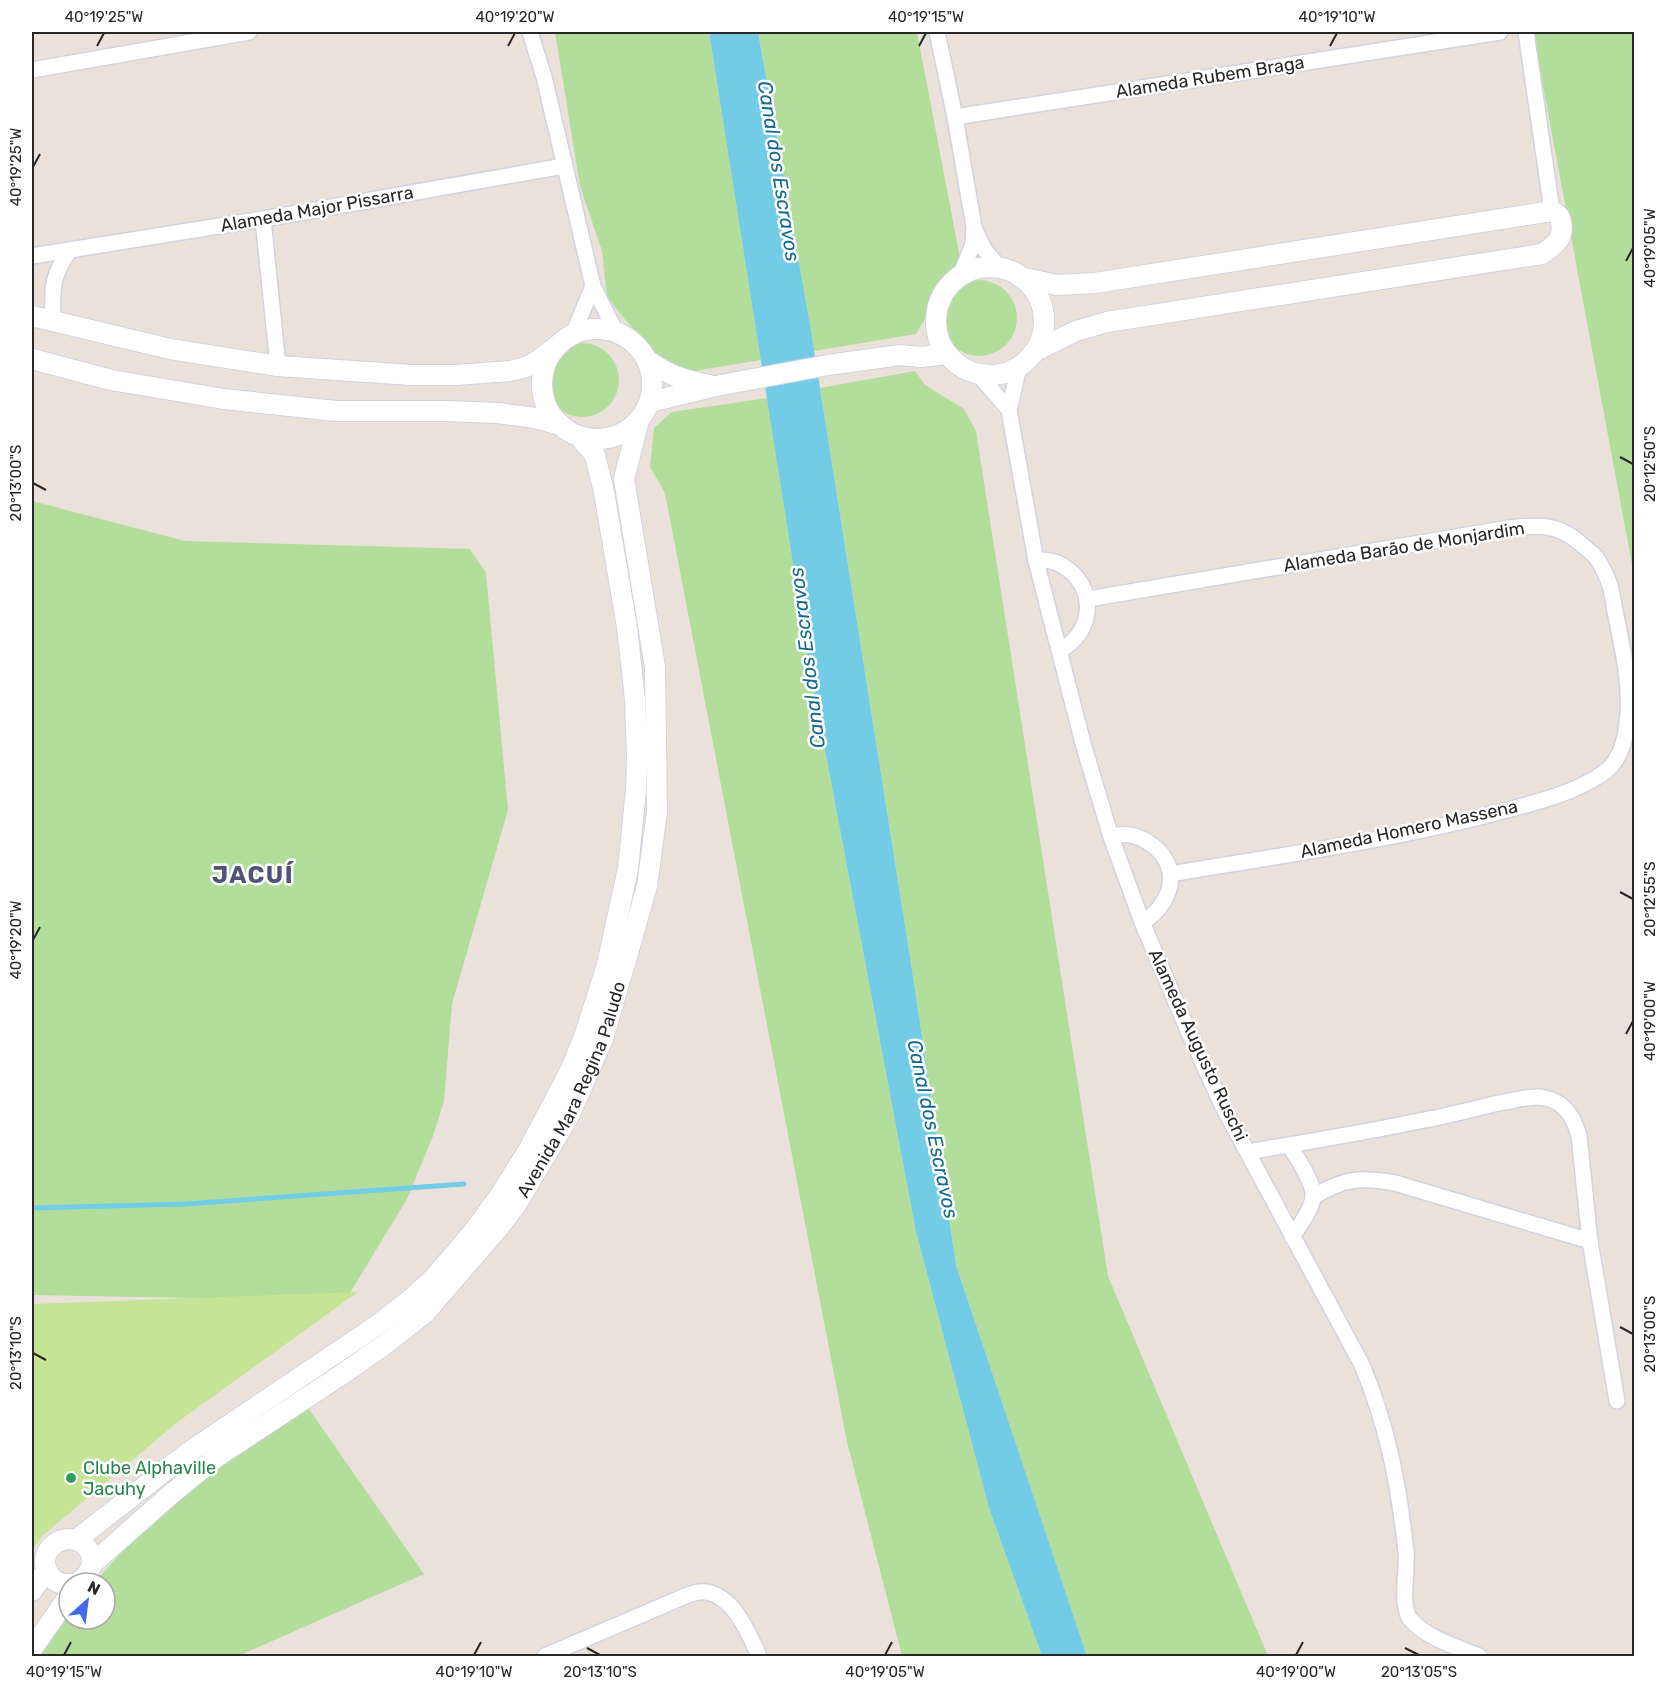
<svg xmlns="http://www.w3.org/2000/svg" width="1666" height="1688" font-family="Rubik,sans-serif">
<rect width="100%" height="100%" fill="#eae2da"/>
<!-- green -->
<g fill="#b3dd9a">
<polygon points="555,32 709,32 761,360 670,375 607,297 602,251 580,186"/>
<polygon points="758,32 917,32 960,258 916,334 814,351"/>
<polygon points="1533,32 1634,32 1634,575"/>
<circle cx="979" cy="318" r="38"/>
<circle cx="582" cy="380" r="37"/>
<polygon points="915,371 925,385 964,409 976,431 1108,1276 1268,1656 1087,1656 956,1265 912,970 820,388"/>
<polygon points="767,398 809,665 916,1232 989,1508 1042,1656 902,1656 847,1442 665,493 650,467 654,428 672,412"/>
<polygon points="32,501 185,541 470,549 486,573 508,810 452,1004 444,1101 433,1136 407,1199 345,1301 32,1295"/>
<polygon points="306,1405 424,1574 238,1656 32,1656 69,1610 69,1619 105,1619 105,1583 94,1583 147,1524 182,1492"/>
</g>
<!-- pitch -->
<polygon fill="#c6e496" points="358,1292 179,1421 42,1536 32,1550 32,1304"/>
<!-- water -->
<polygon fill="#73cce6" points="709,32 758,32 811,331 912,970 956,1265 1087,1656 1042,1656 989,1508 916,1232 809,665"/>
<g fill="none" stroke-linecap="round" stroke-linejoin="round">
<!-- stream -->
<polyline stroke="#73cce6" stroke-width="5" points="32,1208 186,1204 464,1184"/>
<defs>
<g id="minor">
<polyline points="530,32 544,77 593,286 616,332"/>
<polyline points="937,32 955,117 974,227 973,244 960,276"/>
<polyline points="1526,32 1552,211"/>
<polyline points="32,70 249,32"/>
<polyline points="955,117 1500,32"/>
<polyline points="263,219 278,366"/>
<polyline points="975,230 984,249 1001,269"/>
<polyline points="32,256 263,219 564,166"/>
<path d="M53,321c-1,-31 -2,-45 17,-71"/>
<polyline points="573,334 593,286"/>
<path d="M1019,367l-10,43 27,151 48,186 27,90 31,85 47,111 33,72 140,260c26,62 37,121 44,187 2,19 -7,54 5,68 14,17 48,28 68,36"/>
<polyline points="978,374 1009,410"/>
<path d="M1036,561c10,-2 19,0 27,5 34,20 32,66 -3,84"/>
<path d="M1088,599l421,-71c29,-3 49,-5 72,16 4,4 10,8 14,12 5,6 10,17 13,24 4,9 5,21 7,31 7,36 17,75 12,112 -2,20 -8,40 -25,51 -33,22 -73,30 -110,40 -106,27 -214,42 -321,60"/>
<path d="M1111,837c24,-9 53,10 59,34 4,20 -11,43 -28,51"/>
<path d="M1289,1145c8,13 26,38 24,53 -2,13 -14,28 -21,39"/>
<path d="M1248,1152c57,-10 115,-19 171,-31 29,-5 57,-13 85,-19 13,-2 28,-7 41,-4 20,4 29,19 34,38l11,105 27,160"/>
<path d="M1313,1197c31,-19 47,-20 82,-14l195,58"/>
<path d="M545,1656l138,-59c7,-3 15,-6 23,-5 28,4 43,42 53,64"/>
</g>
<g id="tertiary">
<circle cx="990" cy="321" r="54"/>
<path d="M1020,277l37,8 38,-2 457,-72c6,3 8,5 9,11 4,16 -7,24 -19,32l-435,68 -31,9 -41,20"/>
<polyline points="32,316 170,349 278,366 412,375 456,375 510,371 526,367 539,360 557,346"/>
<circle cx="597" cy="384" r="55"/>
<polyline points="32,359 111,380 224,399 336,411 446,411 498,413 535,418 561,425"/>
<path d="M647,360c24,16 35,20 63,25"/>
<polyline points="650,402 716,386 828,365 900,355 921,357 947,354"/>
<polyline points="76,1540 189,1452 376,1326 411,1299 433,1279 474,1231 501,1194 529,1149 571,1069 585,1034 607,965 628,869 636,789 637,758 635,700 627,627 604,492 595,455 579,436"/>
<path id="s1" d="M92,1564l78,-69 45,-37 126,-83 46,-32 38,-30 75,-87 18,-24 51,-86 34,-77 27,-93 17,-60 10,-74 -2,-145 -31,-188 15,-59"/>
<path d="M69,1584c-8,1 -15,-3 -20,-10 -16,-23 19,-49 38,-26 11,13 2,28 -10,35"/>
<polyline points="32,1591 47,1570"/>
<polyline points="32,1649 69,1596"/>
</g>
</defs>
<!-- minor casing -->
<use href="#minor" stroke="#d0d3e0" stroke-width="18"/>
<!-- tertiary casing -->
<use href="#tertiary" stroke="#d0d3e0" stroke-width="22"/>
<!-- minor -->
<use href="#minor" stroke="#fff" stroke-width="15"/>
<!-- tertiary -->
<use href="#tertiary" stroke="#fff" stroke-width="20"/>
</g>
<!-- ticks -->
<path fill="none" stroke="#282828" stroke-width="2" d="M97,46l7,-13M508,46l7,-13M919,46l7,-13M1330,46l7,-13M33,167l7,-13M1626,261l7,-13M1620,457l13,7M33,483l13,7M1620,892l13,7M33,940l7,-13M1626,1034l7,-13M1620,1327l13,7M33,1353l13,7M587,1648l13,7M1405,1648l14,7M64,1655l7,-13M474,1655l7,-13M885,1655l7,-13M1296,1655l7,-13"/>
<!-- markers -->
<circle fill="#2e9e5b" stroke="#fff" stroke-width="2" cx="71" cy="1478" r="6"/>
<g text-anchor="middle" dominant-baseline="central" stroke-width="5" stroke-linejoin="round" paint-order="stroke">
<!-- street labels -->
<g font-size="18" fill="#282828" stroke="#fff">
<text transform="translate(1210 77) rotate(-9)">Alameda Rubem Braga</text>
<text transform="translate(317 209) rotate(-10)">Alameda Major Pissarra</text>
<text transform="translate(1404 547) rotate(-9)">Alameda Barão de Monjardim</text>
<text transform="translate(1409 829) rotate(-12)">Alameda Homero Massena</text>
<text transform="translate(1198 1045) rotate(65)">Alameda Augusto Ruschi</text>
<text stroke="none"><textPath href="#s1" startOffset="688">Avenida Mara Regina Paludo</textPath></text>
</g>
<!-- leisure labels -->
<g font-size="18" fill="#27864d" stroke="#fff" text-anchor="start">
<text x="83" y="1468">Clube Alphaville<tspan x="83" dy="21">Jacuhy</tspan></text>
</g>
<!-- water labels -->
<g font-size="20" font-style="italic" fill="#156a8f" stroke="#fff">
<text transform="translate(779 171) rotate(81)">Canal dos Escravos</text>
<text transform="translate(807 658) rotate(-97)">Canal dos Escravos</text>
<text transform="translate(933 1129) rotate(78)">Canal dos Escravos</text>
</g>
<!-- district labels -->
<g font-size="24" font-weight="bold" letter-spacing="1.5" fill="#4c5575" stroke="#fff">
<text x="253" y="875">JACUÍ</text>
</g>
</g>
<!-- border -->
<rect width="1666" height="1688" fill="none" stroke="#ffffff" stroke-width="66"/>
<!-- north arrow -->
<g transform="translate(87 1601) rotate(28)"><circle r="28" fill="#ffffff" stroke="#a9a9a9" stroke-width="1.5"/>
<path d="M0-4.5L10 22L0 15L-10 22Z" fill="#4369ee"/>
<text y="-9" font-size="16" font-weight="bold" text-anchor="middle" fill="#282828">N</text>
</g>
<rect x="33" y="33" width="1600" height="1622" fill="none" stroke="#282828" stroke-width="2"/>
<g font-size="15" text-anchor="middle" fill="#282828">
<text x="104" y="22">40°19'25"W</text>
<text x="515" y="22">40°19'20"W</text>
<text x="926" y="22">40°19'15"W</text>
<text x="1337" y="22">40°19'10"W</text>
<text transform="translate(16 167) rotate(-90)" y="5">40°19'25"W</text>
<text transform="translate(1650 248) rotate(-90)" y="5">40°19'05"W</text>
<text transform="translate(1650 464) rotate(-90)" y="5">20°12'50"S</text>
<text transform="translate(16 483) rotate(-90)" y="5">20°13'00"S</text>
<text transform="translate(1650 899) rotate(-90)" y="5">20°12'55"S</text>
<text transform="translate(16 940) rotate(-90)" y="5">40°19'20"W</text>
<text transform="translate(1650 1021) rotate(-90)" y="5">40°19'00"W</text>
<text transform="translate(1650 1334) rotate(-90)" y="5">20°13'00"S</text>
<text transform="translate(16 1353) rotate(-90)" y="5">20°13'10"S</text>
<text x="64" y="1677">40°19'15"W</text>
<text x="474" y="1677">40°19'10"W</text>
<text x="600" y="1677">20°13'10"S</text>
<text x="885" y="1677">40°19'05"W</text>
<text x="1296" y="1677">40°19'00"W</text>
<text x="1419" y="1677">20°13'05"S</text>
</g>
</svg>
